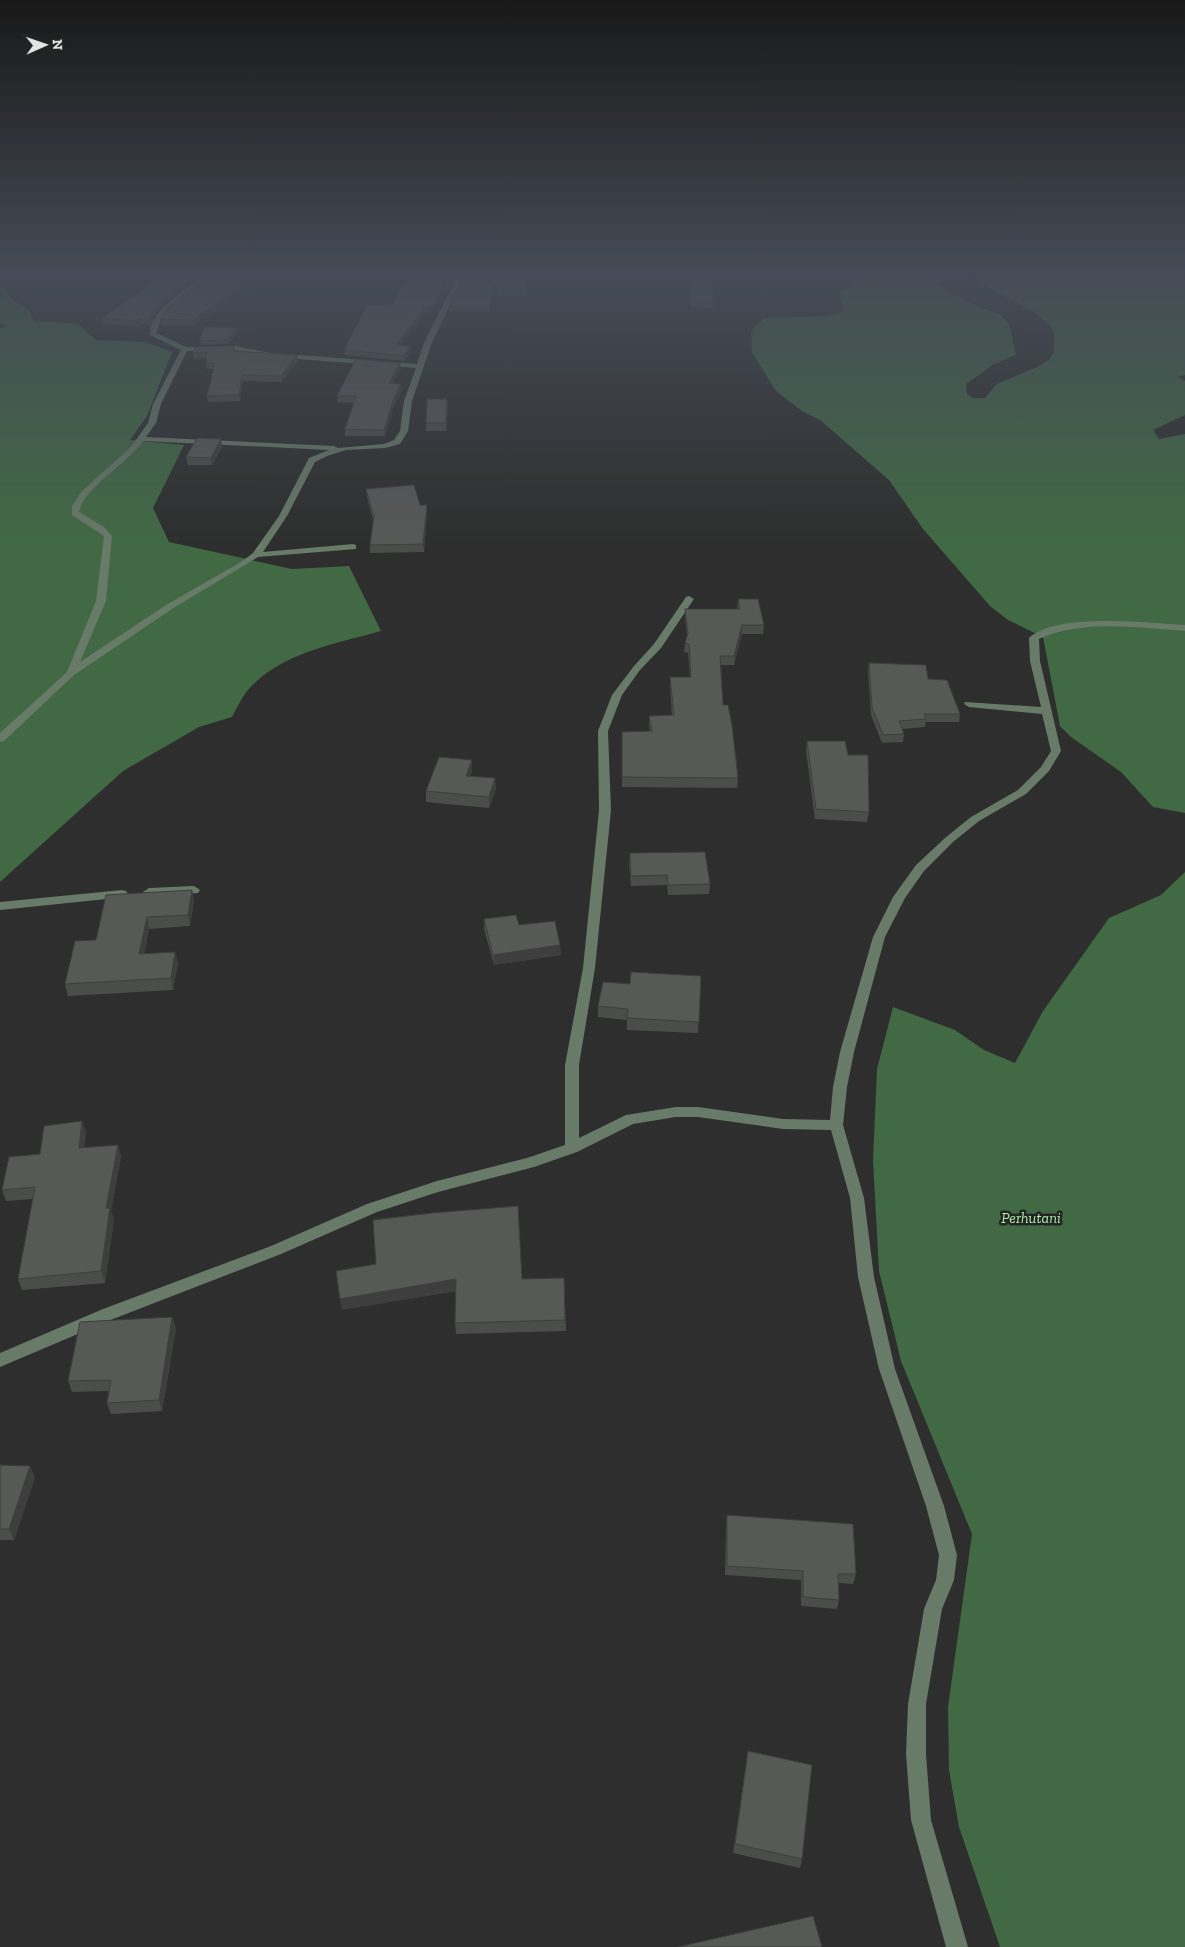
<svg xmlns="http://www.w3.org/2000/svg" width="1185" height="1947" font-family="'Zilla Slab',serif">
<rect width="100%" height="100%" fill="#2d2e2d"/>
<!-- forest -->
<g fill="#416944">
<path d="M882,275h32l11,2 35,21 40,17 9,8 7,32 -22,9 -28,20 1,10 6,4h12l12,-14 40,-17 12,-7 5,-8v-19l-4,-8 -16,-13 -68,-37h219v100l-8,2 8,4v34l-32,15 6,9 26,-5v379l-32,-6 -32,-35 -50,-35 -11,-11 -17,-89 -35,-17 -18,-14 -67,-77 -34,-49 -69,-60 -18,-9 -26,-20 -24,-39 -1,-21 13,-13c26,-2 52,1 78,-5l1,-4 -4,-17 24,-12z"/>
<path d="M0,284l14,17 15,9 5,11 44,3 18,16 49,2 27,10 -25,64 -17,24 54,5 -31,63 16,34 123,27 57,-3 32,65c-45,13 -100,21 -133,59 -6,7 -11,18 -16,27l-33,10 -76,44 -123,111v-554l8,-2 -8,-2z"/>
<polygon points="1185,872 1185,1947 1000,1947 959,1827 949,1770 948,1707 972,1534 901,1361 879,1271 873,1161 877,1069 893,1007 955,1030 984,1050 1015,1063 1043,1011 1109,918 1161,895"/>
</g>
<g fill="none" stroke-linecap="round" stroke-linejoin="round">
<!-- minor -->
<g fill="#687a68" fill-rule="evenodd">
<path d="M207,275h7c-21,19 -50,29 -58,58l30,14 49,-1 36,7 146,11 6,-19 35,-70h6l-33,70 -19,56 -4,30 -8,13 -15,4 -39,2 -19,6 -12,6 -28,54 -24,36 90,-8 3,1v4l-98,8 -86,52 -98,66 -70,66 -4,1v-9l67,-61 29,-71 8,-65 -32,-21v-9l10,-15 49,-44 17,-24 5,-19 28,-54 -31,-15c-3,-23 40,-49 57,-60zM235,350l36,7 145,11 -12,33 -4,30 -6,9 -10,4 -46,4 -4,-2 -188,-9 10,-14 5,-19 26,-53zM143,441l186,9 -20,8 -30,58 -26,37 -12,9 -75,43 -86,57 26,-61 6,-65 -8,-9 -25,-15c3,-22 50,-50 64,-71z"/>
<path d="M689,596l5,3 -33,49 -21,22 -18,25 -14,36 3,79 -16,158 -16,97v73l47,-23 50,-8h22l85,12 47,1 3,-33 7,-35 33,-115 20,-40 23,-32 29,-27 26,-21 47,-27 23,-23 10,-16 -9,-37 -73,-7 -5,-3 1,-2 76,5 -11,-46 -1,-23c27,-26 120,-15 156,-13v6c-48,-3 -101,-12 -146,8l1,22 21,90 -12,20 -23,23 -47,27 -26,21 -29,29 -19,27 -20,39 -31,115 -7,35 -4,38 21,73 10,79 21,92 49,137 13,49 -3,25 -12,29 -16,95v50l5,66 37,127h-22l-35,-127 -5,-66 2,-50 16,-95 12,-29 3,-25 -13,-49 -47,-137 -21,-92 -8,-79 -19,-68 -48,-1 -85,-12h-22l-43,7 -56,28 -43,15 -96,25 -61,20 -96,42 -168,65 -113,48v-14l103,-44 168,-63 96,-42 70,-23 90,-23 38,-13v-80l18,-97 16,-158 -1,-79 14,-36 22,-29 20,-22 32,-47z"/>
<polygon points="194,886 200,890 198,893 149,896 143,892 149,888"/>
<polygon points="122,890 126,891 128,894 126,897 0,910 0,902"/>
</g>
</g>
<!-- wall -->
<g fill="#4b4d4b">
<polygon points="164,275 204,275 170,299 154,316 150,325 140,325 139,327 103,324 102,318"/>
<polygon points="249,275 243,278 250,285 194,326 161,325 160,319"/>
<polygon points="464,275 523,275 527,292 527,296 499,295 494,283 489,312 449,311 449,307"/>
<polygon points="691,275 713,303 713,308 691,307"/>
<polygon points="455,276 445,296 445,288 432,311 426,312 419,320 400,345 410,346 411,351 405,361 345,355 344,350 391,306 408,283"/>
<polygon points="238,332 229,344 200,345 199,341"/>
<polygon points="234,346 235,351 298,361 282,382 243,381 240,401 208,402 207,396 214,369 207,369 206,363 206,358 194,359 193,353"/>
<polygon points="401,369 393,383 401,384 402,390 393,408 385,436 345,436 345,429 353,403 338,402 337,396"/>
<polygon points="447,399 448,407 446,431 426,431 426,423"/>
<polygon points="222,447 212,465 188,465 186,457"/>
<polygon points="366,489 420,505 427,505 427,513 424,552 370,553 370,545 373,520 367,497"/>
<polygon points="738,599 764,625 763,634 742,634 734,665 720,665 723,705 738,778 737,788 622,787 622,732 650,731 649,725 649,716 672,716 670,686 670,677 690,677 688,653 684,652 685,643 687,636 685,618 685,609 737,609"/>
<polygon points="869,663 928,679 960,714 959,722 926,722 925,727 902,729 904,734 903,742 882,743 871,715 868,671"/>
<polygon points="807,741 848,755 869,812 867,822 815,819 806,751"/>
<polygon points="472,760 472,771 470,776 495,778 496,789 489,808 426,802 426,791"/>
<polygon points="630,853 710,884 709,894 668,895 667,885 631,886 629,863"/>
<polygon points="192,890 194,901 190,926 149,929 144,954 175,952 178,963 173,990 68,996 65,984 96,940"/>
<polygon points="484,919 519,925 560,945 561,955 494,965 484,929"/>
<polygon points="701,976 698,1033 627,1030 627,1020 598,1017 598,1006 630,984"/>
<polygon points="82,1121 86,1133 84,1148 118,1145 121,1157 111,1211 114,1219 105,1283 22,1290 18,1279 33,1199 6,1201 2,1190 40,1154"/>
<polygon points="564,1278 566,1331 456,1334 455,1323 456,1291 342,1310 522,1279"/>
<polygon points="172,1317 176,1329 162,1411 111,1414 107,1403 109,1391 72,1392 68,1381"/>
<polygon points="0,1465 35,1477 14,1540 0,1540"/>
<polygon points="727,1515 856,1574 853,1584 839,1583 839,1600 837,1609 801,1606 801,1580 725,1575 726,1525"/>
<polygon points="748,1751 802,1859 800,1868 733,1853"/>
</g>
<!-- shaded-wall -->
<g fill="#3d3e3d">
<polygon points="196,275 204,275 170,299 154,316 150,325 148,319 153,311 169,293"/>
<polygon points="238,275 249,275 236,282 235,277"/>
<polygon points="453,275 455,275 455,276 445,296 445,292"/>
<polygon points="249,279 250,285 194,326 193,320"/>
<polygon points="493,279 494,283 489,312 489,308"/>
<polygon points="445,282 445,287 432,311 426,312 419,320 396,350 396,345"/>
<polygon points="139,319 140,325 139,327 137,321"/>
<polygon points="237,328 238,332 229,344 228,340"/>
<polygon points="410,346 411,351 405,361 405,356"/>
<polygon points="297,355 298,361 282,382 281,376"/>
<polygon points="400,363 401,369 390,389 389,383"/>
<polygon points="242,375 243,381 240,401 239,395"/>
<polygon points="401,384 402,390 393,408 385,436 384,430 393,401"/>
<polygon points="447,399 448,407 446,431 446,423"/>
<polygon points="221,439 222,447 212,465 211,458"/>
<polygon points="427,505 427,513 424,552 423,544"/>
<polygon points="742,625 742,634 734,665 734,656"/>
<polygon points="472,760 472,771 466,787 466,776"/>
<polygon points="495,778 496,789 489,808 489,797"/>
<polygon points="192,890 194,901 190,926 188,915"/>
<polygon points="147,917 149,929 142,966 139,954"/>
<polygon points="560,945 561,955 494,965 493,955"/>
<polygon points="175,952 178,963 173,990 171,978"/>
<polygon points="82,1121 86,1133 83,1159 79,1148"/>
<polygon points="118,1145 121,1157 111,1211 114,1219 105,1283 101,1271 106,1208"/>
<polygon points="456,1279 457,1291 342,1310 340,1299"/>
<polygon points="172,1317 176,1329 162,1411 159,1400"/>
<polygon points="30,1466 35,1477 14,1540 9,1529"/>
</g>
<!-- building -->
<g fill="#575957" stroke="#3d3e3d">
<polygon points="164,275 196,275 169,293 153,311 148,319 139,319 137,321 102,318"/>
<polygon points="210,275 238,275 235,277 249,279 193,320 160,319 173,303"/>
<polygon points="412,275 453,275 445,292 445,282 432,306 426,307 419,315 396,345 410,346 405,356 344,350 367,305 391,306 405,283 408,283"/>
<polygon points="464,275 523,275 527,292 499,291 493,279 489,308 449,307"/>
<polygon points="691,275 712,275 713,303 692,303"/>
<polygon points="204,327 237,328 228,340 199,341"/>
<polygon points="234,346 233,351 297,355 281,376 242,375 239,395 207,396 215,363 206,363 207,352 193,353 195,347"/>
<polygon points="356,359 400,363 389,383 401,384 393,401 384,430 345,429 356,396 337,396"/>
<polygon points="427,399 447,399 446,423 426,423"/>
<polygon points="197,438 221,439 211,458 186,457"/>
<polygon points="414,485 420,505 427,505 423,544 370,545 374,517 366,489"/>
<polygon points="738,599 758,599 764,625 742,625 734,656 720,656 723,705 728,705 732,725 738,778 622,777 622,732 652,731 649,716 674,715 670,677 691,677 689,644 685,643 688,633 685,609 740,609"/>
<polygon points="869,663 926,665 928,679 947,680 960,714 924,714 926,719 899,721 904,734 883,735 872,707"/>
<polygon points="807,741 845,741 848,755 868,755 869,812 816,809"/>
<polygon points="439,757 472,760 466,776 495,778 489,797 426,791"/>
<polygon points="705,852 710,884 668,885 667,875 631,876 630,853"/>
<polygon points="192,890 188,915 147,917 139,954 175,952 171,978 65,984 75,941 96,940 106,895"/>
<polygon points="516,915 519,925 555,921 560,945 493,955 484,919"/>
<polygon points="631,972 701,976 699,1022 627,1018 628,1009 598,1006 603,982 630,984"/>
<polygon points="82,1121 79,1148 118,1145 106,1208 110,1208 101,1271 18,1279 35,1187 2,1190 9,1157 40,1154 44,1126"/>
<polygon points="518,1206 522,1279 564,1278 565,1320 455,1323 456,1279 340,1299 336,1271 376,1264 373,1220 432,1213"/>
<polygon points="172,1317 159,1400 107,1403 111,1380 68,1381 80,1322"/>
<polygon points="0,1465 30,1466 9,1529 0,1529"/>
<polygon points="727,1515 853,1524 856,1574 838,1574 839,1600 803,1597 803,1571 727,1566"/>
<polygon points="748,1751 812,1765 802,1859 735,1844"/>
<polygon points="813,1916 822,1947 678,1947"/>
</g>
<!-- sky -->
<linearGradient id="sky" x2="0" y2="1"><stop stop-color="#191919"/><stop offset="0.5" stop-color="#464c57"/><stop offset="1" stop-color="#464c57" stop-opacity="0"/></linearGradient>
<rect width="1185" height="547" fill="url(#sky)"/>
<g text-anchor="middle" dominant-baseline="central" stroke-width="5" stroke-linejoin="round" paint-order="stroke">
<!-- park labels -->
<g font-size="15" font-style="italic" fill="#adedb0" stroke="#232523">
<text x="1031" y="1218">Perhutani</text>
</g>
</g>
<!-- north arrow -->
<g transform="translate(45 45) rotate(88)" stroke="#232523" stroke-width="4" paint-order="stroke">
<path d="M0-4L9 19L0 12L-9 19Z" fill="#e3e4e3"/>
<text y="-8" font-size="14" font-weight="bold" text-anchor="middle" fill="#e3e4e3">N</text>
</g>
</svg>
